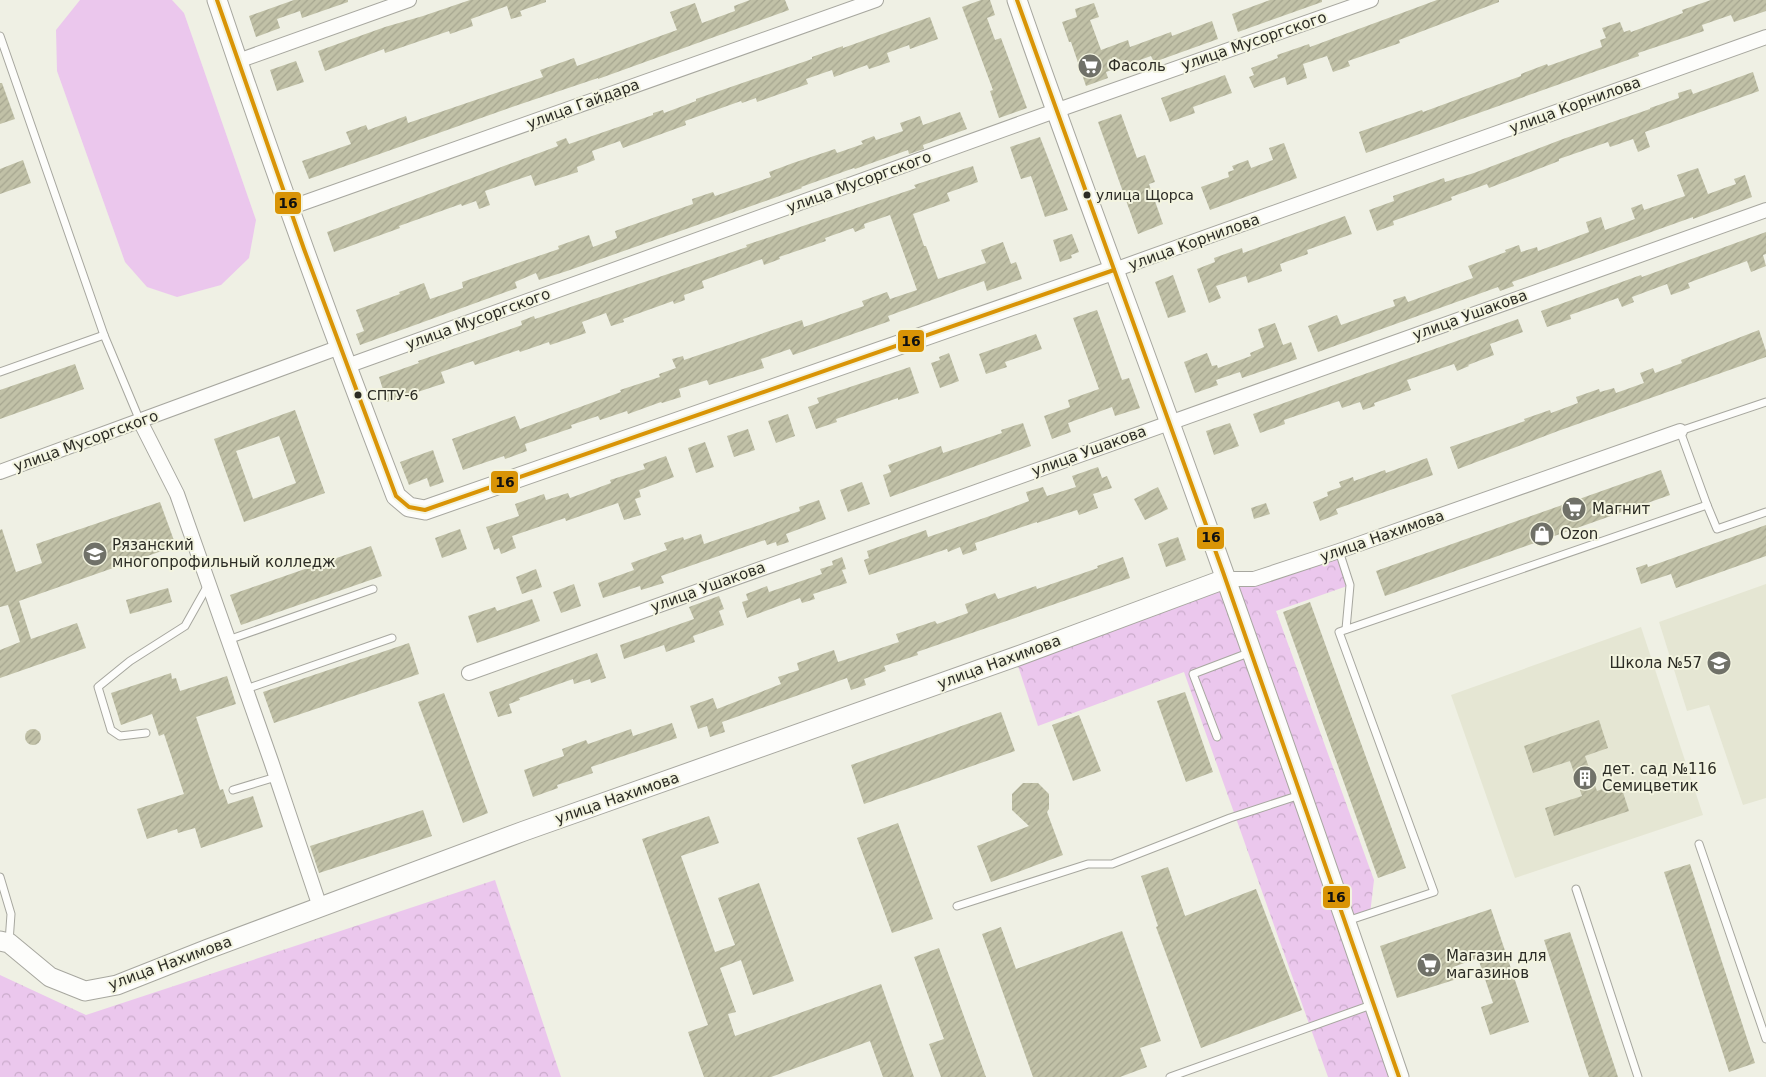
<svg xmlns="http://www.w3.org/2000/svg" width="1766" height="1077" font-family="'DejaVu Sans',sans-serif">
<defs>
<pattern id="forest-crowns" width="20" height="18" patternUnits="userSpaceOnUse" patternTransform="scale(1.25)"><rect width="20" height="18" fill="#ebc7ed"/><path d="M2 6a3 3 0 1 1 6 0M12 15a3 3 0 1 1 6 0" fill="none" stroke="#caabcb"/></pattern>
<pattern id="building-hatch" width="6" height="6" patternUnits="userSpaceOnUse" patternTransform="scale(1.25)"><rect width="6" height="6" fill="#c1c1a7"/><path d="M-1 1l2-2M0 6l6-6M5 7l2-2" fill="none" stroke="#a6a690"/></pattern>
</defs>
<rect width="100%" height="100%" fill="#eff0e4"/>
<!-- built -->
<g fill="#e5e6d3">
<polygon points="1766,584 1766,798 1743,805 1709,705 1687,711 1659,622"/>
<polygon points="1641,627 1703,815 1515,878 1451,695"/>
</g>
<!-- forest -->
<g fill="url(#forest-crowns)">
<polygon points="1339,551 1350,585 1276,611 1374,880 1370,914 1344,922 1398,1077 1328,1077 1184,672 1038,726 1015,657"/>
<polygon points="495,880 561,1077 0,1077 0,975 86,1015"/>
</g>
<!-- garden -->
<polygon fill="#ebc7ed" points="80,0 172,0 184,13 256,220 249,258 221,285 177,297 147,287 125,262 57,71 56,30"/>
<!-- building -->
<g fill="url(#building-hatch)" fill-rule="evenodd">
<polygon points="294,0 348,0 348,2 302,18 300,11 277,19 280,28 256,37 249,16"/>
<polygon points="470,0 546,0 546,2 520,11 522,16 511,19 507,6 471,19 473,26 450,34 449,31 385,53 384,49 325,71 318,51 385,27 423,16"/>
<polygon points="750,0 785,0 789,10 598,79 598,78 512,107 309,179 302,161 351,144 346,132 366,125 368,130 406,116 408,123 543,77 540,70 574,58 577,66 677,30 670,12 695,3 702,23 735,11 734,6"/>
<polygon points="981,0 990,0 995,15 987,18 995,40 1001,38 1027,108 999,118 990,91 993,90 962,7"/>
<polygon points="1270,0 1322,0 1322,2 1238,32 1232,14"/>
<polygon points="1437,0 1499,0 1499,2 1399,40 1400,43 1348,61 1350,66 1333,72 1327,56 1303,64 1307,78 1287,85 1285,77 1254,88 1249,77 1254,75 1251,68 1278,58 1277,55 1309,44 1310,47"/>
<polygon points="1711,0 1766,0 1766,11 1734,22 1731,15 1702,25 1704,31 1638,53 1639,56 1366,153 1359,132 1422,110 1423,112 1521,76 1521,74 1547,64 1548,66 1602,47 1600,40 1606,38 1602,28 1620,22 1624,32 1630,30 1631,32 1683,13 1682,10"/>
<polygon points="1094,3 1099,17 1090,20 1101,50 1128,40 1130,47 1171,32 1172,36 1212,21 1218,39 1154,62 1151,56 1106,72 1108,78 1086,86 1071,42 1069,42 1062,22 1077,17 1075,9"/>
<polygon points="930,17 938,39 910,49 909,45 887,53 890,62 869,69 867,65 834,77 832,70 806,79 808,84 757,102 756,98 742,103 741,101 685,121 686,125 623,148 620,141 592,151 595,160 577,167 578,172 535,186 531,175 485,191 490,205 479,209 476,201 462,206 461,204 399,226 400,228 334,252 327,232 558,146 556,142 566,138 569,144 653,115 653,113 663,110 664,113 696,101 696,99 812,59 812,57 843,46 843,48"/>
<polygon points="296,61 304,82 277,91 270,70"/>
<polygon points="1753,72 1759,91 1645,132 1650,147 1638,152 1633,139 1610,147 1608,142 1559,159 1559,161 1489,188 1487,184 1451,197 1452,200 1393,221 1394,225 1377,231 1369,210 1394,201 1393,196 1444,178 1445,182 1474,173 1563,139 1650,109 1650,108 1679,98 1678,93 1691,89 1693,94"/>
<polygon points="1225,75 1232,93 1193,107 1195,113 1170,122 1161,98"/>
<polygon points="0,83 2,83 15,119 0,124"/>
<polygon points="960,112 967,129 923,145 924,149 909,154 908,150 855,169 854,168 801,187 802,188 567,271 539,280 536,273 515,282 517,288 360,345 356,334 364,331 356,310 400,294 399,292 424,283 430,299 463,288 462,282 559,249 558,246 589,235 593,247 617,238 615,231 693,204 692,199 713,192 715,196 771,177 769,172 793,163 835,149 837,153 863,144 861,141 874,136 876,140 903,131 900,123 920,116 923,125"/>
<polygon points="1121,114 1137,158 1145,155 1155,182 1149,184 1163,224 1138,234 1098,122"/>
<polygon points="1040,137 1068,210 1045,217 1031,176 1021,179 1010,147"/>
<polygon points="1284,143 1297,178 1210,210 1201,187 1229,177 1228,172 1234,170 1232,166 1248,160 1251,168 1273,160 1269,148"/>
<polygon points="23,160 31,183 0,194 0,169"/>
<polygon points="973,166 978,182 947,193 950,201 913,214 924,246 926,246 938,279 986,263 981,250 1003,242 1011,264 1016,262 1022,279 987,291 984,281 888,316 890,321 793,355 790,349 761,359 764,368 709,385 707,380 679,389 681,397 662,403 661,402 628,414 627,411 600,420 598,416 571,425 572,428 525,444 527,451 505,459 504,456 463,470 452,439 515,416 520,429 621,392 620,390 660,377 659,374 676,368 672,359 683,356 684,360 802,320 804,327 864,306 862,301 887,292 890,299 917,290 890,215 864,224 865,228 855,232 853,228 825,238 826,241 779,257 780,259 764,265 762,259 702,281 704,288 684,295 685,300 674,304 673,301 623,319 624,322 611,326 606,313 582,322 586,333 550,345 549,342 520,352 519,350 475,365 473,361 441,372 445,383 387,402 379,377 419,363 418,361 511,329 522,325 521,321 534,316 535,319 665,275 747,247 746,245 916,188 914,185"/>
<polygon points="1698,168 1708,194 1736,184 1734,179 1745,175 1752,197 1693,219 1693,217 1512,282 1514,286 1500,291 1498,287 1318,352 1308,326 1337,315 1341,325 1395,306 1393,300 1405,296 1408,302 1473,278 1468,266 1506,252 1505,250 1519,245 1521,252 1537,247 1538,251 1589,232 1586,222 1601,217 1605,230 1635,219 1631,208 1642,204 1644,210 1685,196 1677,175"/>
<polygon points="1345,216 1352,234 1307,250 1308,254 1280,264 1282,271 1248,283 1246,276 1216,286 1221,298 1209,303 1197,269 1215,262 1214,258 1242,248 1243,253"/>
<polygon points="1766,232 1766,254 1763,255 1766,266 1751,272 1747,261 1688,283 1690,288 1671,295 1667,284 1632,297 1634,302 1622,307 1618,298 1570,315 1571,319 1547,327 1541,311 1641,275 1642,277"/>
<polygon points="1072,234 1079,252 1071,255 1072,258 1060,262 1053,240"/>
<polygon points="1173,275 1186,312 1168,318 1155,282"/>
<polygon points="1097,310 1122,380 1129,378 1140,408 1115,416 1112,407 1068,423 1071,432 1052,439 1044,416 1070,407 1068,400 1099,389 1073,318"/>
<polygon points="1518,319 1523,332 1490,344 1494,355 1468,365 1469,366 1457,371 1454,364 1407,380 1411,390 1374,403 1375,406 1363,410 1360,402 1342,408 1339,401 1284,420 1285,424 1260,433 1253,414"/>
<polygon points="1275,323 1283,345 1291,342 1297,359 1242,378 1240,372 1216,380 1218,385 1195,393 1184,362 1207,353 1212,366 1217,365 1218,368 1251,356 1250,353 1264,347 1258,329"/>
<polygon points="1759,330 1766,351 1766,357 1558,431 1458,469 1450,447 1525,421 1524,419 1550,410 1551,413 1578,403 1576,397 1599,389 1600,392 1614,388 1616,393 1644,383 1640,373 1653,368 1655,373 1682,363 1681,360"/>
<polygon points="1036,334 1042,349 1005,362 1007,367 986,374 979,354"/>
<polygon points="949,353 959,381 940,388 931,363 940,360 939,357"/>
<polygon points="75,364 84,389 0,419 0,390"/>
<polygon points="910,367 919,393 898,400 898,398 836,419 837,422 816,429 808,407 819,403 817,398"/>
<path d="M295,410l30,83 -81,29 -30,-83zM279,436l17,47 -43,16 -17,-48z"/>
<polygon points="788,414 795,436 776,443 768,421"/>
<polygon points="1023,423 1031,446 890,497 883,475 891,472 888,465 941,446 943,453 1002,433 1001,430"/>
<polygon points="1230,423 1239,446 1214,455 1206,431"/>
<polygon points="748,429 755,450 734,457 727,436"/>
<polygon points="705,442 714,467 696,473 688,448"/>
<polygon points="433,450 444,482 430,487 427,478 409,485 400,462"/>
<polygon points="666,456 674,477 639,490 641,497 635,499 641,515 624,520 618,503 566,521 565,518 512,536 516,548 501,554 499,548 494,550 486,527 519,516 515,504 544,494 546,500 568,493 570,498 611,483 610,480 645,469 643,464"/>
<polygon points="1427,458 1433,475 1336,509 1338,514 1320,521 1313,502 1328,496 1327,492 1341,487 1339,482 1353,477 1354,481 1385,470 1386,473"/>
<polygon points="1098,467 1102,478 1107,476 1112,488 1093,494 1098,508 1079,515 1077,510 1037,523 1037,522 975,543 977,550 963,555 960,547 948,552 947,549 869,575 864,560 869,558 867,551 926,530 928,537 987,517 1029,501 1026,492 1043,487 1047,496 1076,487 1072,476"/>
<polygon points="1661,470 1670,495 1385,596 1376,571"/>
<polygon points="862,482 870,504 848,512 840,490"/>
<polygon points="1158,487 1168,509 1145,520 1134,499"/>
<polygon points="819,500 826,519 786,534 789,542 777,546 776,542 767,545 765,540 661,576 664,583 641,590 640,586 603,598 598,583 634,570 631,563 667,550 664,543 683,537 684,540 701,534 704,544 800,511 799,507"/>
<polygon points="160,502 176,546 19,601 31,639 77,623 86,648 0,678 0,650 20,642 8,605 0,607 0,530 2,529 16,572 42,563 36,544"/>
<polygon points="1266,503 1270,514 1254,519 1251,508"/>
<polygon points="1766,525 1766,556 1676,588 1671,574 1641,584 1636,568 1647,564 1648,567"/>
<polygon points="460,529 467,549 442,558 435,538"/>
<polygon points="1178,537 1186,560 1166,567 1158,544"/>
<polygon points="371,546 382,576 241,625 230,595"/>
<polygon points="842,557 846,569 842,570 847,583 813,594 815,599 802,603 800,598 747,618 742,602 748,600 746,594 767,586 769,592 822,574 820,569 833,565 832,561"/>
<polygon points="1123,557 1130,578 917,652 918,655 884,666 886,671 864,679 866,685 851,690 847,678 722,722 725,732 710,737 707,726 698,729 690,706 713,698 717,709 781,684 778,677 799,670 797,663 834,650 838,662 878,649 899,642 896,634 935,621 937,624 968,613 965,604 995,593 998,599 1036,586 1037,589 1098,568 1097,566"/>
<polygon points="536,569 542,587 522,594 516,577"/>
<polygon points="574,584 581,606 561,613 553,592"/>
<polygon points="168,588 172,602 130,614 126,600"/>
<polygon points="719,596 724,609 719,611 724,625 693,636 695,642 666,652 664,645 624,659 620,645 694,619 689,607"/>
<polygon points="532,599 540,621 477,643 468,616 495,607 497,611"/>
<polygon points="1310,602 1406,868 1378,878 1283,612"/>
<polygon points="409,643 419,674 274,723 263,692"/>
<polygon points="597,653 606,678 591,683 590,679 574,684 573,679 519,698 520,700 509,704 512,713 498,717 489,692"/>
<polygon points="171,673 172,679 176,678 180,691 227,676 236,704 196,717 220,790 223,789 228,804 253,796 263,827 201,848 195,828 178,833 177,829 147,839 137,809 184,794 164,734 159,736 152,714 121,725 111,693"/>
<polygon points="1185,692 1213,772 1186,782 1157,701"/>
<polygon points="444,693 488,813 463,823 418,702"/>
<polygon points="1001,712 1015,751 864,804 851,765"/>
<polygon points="1079,715 1101,771 1073,781 1052,725"/>
<polygon points="1599,720 1608,748 1585,756 1597,791 1620,783 1629,811 1554,836 1545,808 1582,796 1570,761 1533,773 1524,746"/>
<polygon points="672,723 677,738 591,767 593,773 557,785 558,788 533,797 524,770 564,756 562,749 586,740 588,744 631,729 633,736"/>
<circle cx="33" cy="737" r="8"/>
<polygon points="1023,783 1038,783 1049,794 1049,809 1047,812 1063,855 991,882 977,846 1029,826 1012,810 1012,794"/>
<polygon points="423,810 432,836 319,873 310,846"/>
<polygon points="709,816 719,843 681,856 715,952 735,945 718,898 759,883 794,981 753,995 741,960 720,968 736,1012 728,1014 735,1036 881,984 914,1077 883,1077 870,1041 771,1077 704,1077 688,1032 708,1025 642,839"/>
<polygon points="898,823 933,919 892,933 857,838"/>
<polygon points="1690,864 1755,1063 1729,1072 1664,872"/>
<polygon points="1168,867 1185,916 1256,889 1302,1010 1201,1048 1156,927 1158,926 1141,876"/>
<polygon points="1491,909 1529,1022 1490,1035 1481,1007 1493,1003 1478,958 1453,967 1457,979 1397,998 1380,946"/>
<polygon points="1001,927 1016,969 1122,931 1161,1041 1140,1048 1147,1067 1120,1077 1033,1077 982,934"/>
<polygon points="1570,932 1618,1077 1589,1077 1544,940"/>
<polygon points="939,948 986,1077 941,1077 929,1044 944,1039 914,957"/>
</g>
<g fill="none" stroke-linecap="round" stroke-linejoin="round">
<defs>
<g id="lane">
<polyline points="0,36 104,335"/>
<polyline points="0,372 104,335 140,421"/>
<polyline points="1707,505 1717,529 1766,512"/>
<polyline points="1339,551 1350,585 1346,629"/>
<polyline points="228,640 373,589"/>
<polyline points="246,689 392,638"/>
<polyline points="146,733 120,736 111,730 98,687 130,661 185,626 208,585"/>
<polyline points="1217,737 1193,674 1251,652"/>
<polyline points="233,790 276,777"/>
<polyline points="1699,844 1766,1039"/>
<polyline points="0,877 11,914 9,942"/>
<polyline points="1576,889 1638,1077"/>
<polyline points="957,906 1088,864 1112,864 1230,818 1300,795"/>
<polyline points="1347,921 1434,892 1339,632 1707,505 1680,431 1766,402"/>
<polyline points="1170,1077 1374,1004"/>
</g>
<g id="street">
<polyline points="238,61 409,0"/>
<polyline points="289,208 876,0"/>
<polyline points="1114,270 1766,37"/>
<polyline points="347,366 1055,111 1371,0"/>
<polyline points="140,421 177,494 271,761 320,907"/>
<polyline points="0,472 340,347"/>
<polyline points="1225,579 1254,579 1339,551 1680,431"/>
<polyline points="469,673 1766,210"/>
</g>
<g id="secondary">
<path d="M217,0c56,167 116,332 179,496l13,11 16,3 689,-240"/>
<path d="M1017,0c31,90 64,180 97,270 99,268 193,537 285,807"/>
<polyline points="0,941 9,943 50,977 85,991 117,985 208,949 524,831 1015,657 1225,579"/>
</g>
</defs>
<!-- lane casing -->
<use href="#lane" stroke="#a7a79f" stroke-width="9"/>
<!-- street casing -->
<use href="#street" stroke="#a7a79f" stroke-width="16"/>
<!-- secondary casing -->
<use href="#secondary" stroke="#a7a79f" stroke-width="21"/>
<!-- lane -->
<use href="#lane" stroke="#fdfdfb" stroke-width="7"/>
<!-- street -->
<use href="#street" stroke="#fdfdfb" stroke-width="14"/>
<!-- secondary -->
<use href="#secondary" stroke="#fdfdfb" stroke-width="19"/>
<defs>
<g id="bus-1">
<polyline points="217,0 304,249 396,496 409,507 425,510 1114,270"/>
<polyline points="1017,0 1223,572 1399,1077"/>
</g>
</defs>
<!-- bus-1 casing -->
<use href="#bus-1" stroke="#f3f4e0" stroke-width="8"/>
<!-- bus-1 -->
<use href="#bus-1" stroke="#d99406" stroke-width="4"/>
</g>
<!-- icons -->
<defs>
<symbol id="supermarket-disc" viewBox="-11 -11 22 22"><circle r="9.5" fill="#707168" stroke="#f3f4e0"/><path d="M-6-5.5h2.5l.6 2H6L4.5 2H-2.5L-4.4-4H-6ZM-1.5 3.2a1.3 1.3 0 1 0 .1 0ZM3 3.2a1.3 1.3 0 1 0 .1 0Z" fill="#fff"/></symbol>
<symbol id="shop-disc" viewBox="-11 -11 22 22"><circle r="9.5" fill="#707168" stroke="#f3f4e0"/><path d="M-5-2.5h2.3a2.7 3.5 0 0 1 5.4 0H5L5.5 6h-11ZM-1.5-2.5h3a1.5 2.3 0 0 0-3 0Z" fill="#fff"/></symbol>
<symbol id="university-disc" viewBox="-11 -11 22 22"><circle r="9.5" fill="#707168" stroke="#f3f4e0"/><path d="M0-5L7-2L0 1L-7-2ZM-4 1L0 2.5L4 1V4Q0 6-4 4Z" fill="#fff"/></symbol>
<symbol id="school-disc" viewBox="-11 -11 22 22"><circle r="9.5" fill="#707168" stroke="#f3f4e0"/><path d="M0-5L7-2L0 1L-7-2ZM-4 1L0 2.5L4 1V4Q0 6-4 4Z" fill="#fff"/></symbol>
<symbol id="building-disc" viewBox="-11 -11 22 22"><circle r="9.5" fill="#707168" stroke="#f3f4e0"/><path d="M-4-6H4V6H1V3H-1V6H-4ZM-2.5-4.3h1.7v1.8h-1.7ZM.8-4.3h1.7v1.8H.8ZM-2.5-1h1.7V.8h-1.7ZM.8-1h1.7V.8H.8Z" fill="#fff"/></symbol>
</defs>
<g fill-rule="evenodd">
<use href="#supermarket-disc" x="1076" y="52" width="28" height="28"/>
<use href="#supermarket-disc" x="1560" y="495" width="28" height="28"/>
<use href="#shop-disc" x="1528" y="520" width="28" height="28"/>
<use href="#university-disc" x="81" y="540" width="28" height="28"/>
<use href="#school-disc" x="1705" y="649" width="28" height="28"/>
<use href="#building-disc" x="1571" y="764" width="28" height="28"/>
<use href="#supermarket-disc" x="1415" y="951" width="28" height="28"/>
</g>
<!-- markers -->
<g fill="#2c2c25" stroke="#f3f4e0" stroke-width="2">
<circle cx="1087" cy="195" r="4.5"/>
<circle cx="358" cy="395" r="4.5"/>
</g>
<g text-anchor="middle" dominant-baseline="central" stroke-width="4" stroke-linejoin="round" paint-order="stroke">
<!-- bus labels -->
<g font-size="14" fill="#2c2c25" stroke="#f3f4e0" text-anchor="start">
<text x="1096" y="195">улица Щорса</text>
<text x="367" y="395">СПТУ-6</text>
</g>
<!-- street labels -->
<g font-size="15" fill="#2c2c25" stroke="#f3f4e0">
<text transform="translate(1254 41) rotate(-19)">улица Мусоргского</text>
<text transform="translate(583 104) rotate(-20)">улица Гайдара</text>
<text transform="translate(1575 105) rotate(-20)">улица Корнилова</text>
<text transform="translate(859 182) rotate(-20)">улица Мусоргского</text>
<text transform="translate(1194 242) rotate(-20)">улица Корнилова</text>
<text transform="translate(1470 315) rotate(-20)">улица Ушакова</text>
<text transform="translate(478 319) rotate(-20)">улица Мусоргского</text>
<text transform="translate(86 441) rotate(-20)">улица Мусоргского</text>
<text transform="translate(1089 451) rotate(-20)">улица Ушакова</text>
<text transform="translate(1382 536) rotate(-19)">улица Нахимова</text>
<text transform="translate(708 587) rotate(-20)">улица Ушакова</text>
<text transform="translate(999 662) rotate(-20)">улица Нахимова</text>
<text transform="translate(617 798) rotate(-19)">улица Нахимова</text>
<text transform="translate(170 963) rotate(-20)">улица Нахимова</text>
</g>
<!-- poi labels -->
<g font-size="15" fill="#2c2c25" stroke="#f3f4e0" text-anchor="start">
<text x="1108" y="66">Фасоль</text>
<text x="1592" y="509">Магнит</text>
<text x="1560" y="534">Ozon</text>
<text x="112" y="545">Рязанский<tspan x="112" dy="17">многопрофильный колледж</tspan></text>
<text x="1702" y="663" text-anchor="end">Школа №57</text>
<text x="1602" y="769">дет. сад №116<tspan x="1602" dy="17">Семицветик</tspan></text>
<text x="1446" y="956">Магазин для<tspan x="1446" dy="17">магазинов</tspan></text>
</g>
</g>
<g stroke="#f3f4e0" stroke-width="2">
<rect x="274" y="191" width="28" height="24" rx="5" fill="#d99406"/>
<rect x="897" y="329" width="28" height="24" rx="5" fill="#d99406"/>
<rect x="490" y="470" width="29" height="24" rx="5" fill="#d99406"/>
<rect x="1196" y="526" width="29" height="24" rx="5" fill="#d99406"/>
<rect x="1322" y="885" width="29" height="24" rx="5" fill="#d99406"/>
</g>
<g font-size="14" text-anchor="middle" font-weight="bold" fill="#111">
<text x="288" y="208">16</text>
<text x="911" y="346">16</text>
<text x="505" y="487">16</text>
<text x="1211" y="542">16</text>
<text x="1336" y="902">16</text>
</g>
</svg>
